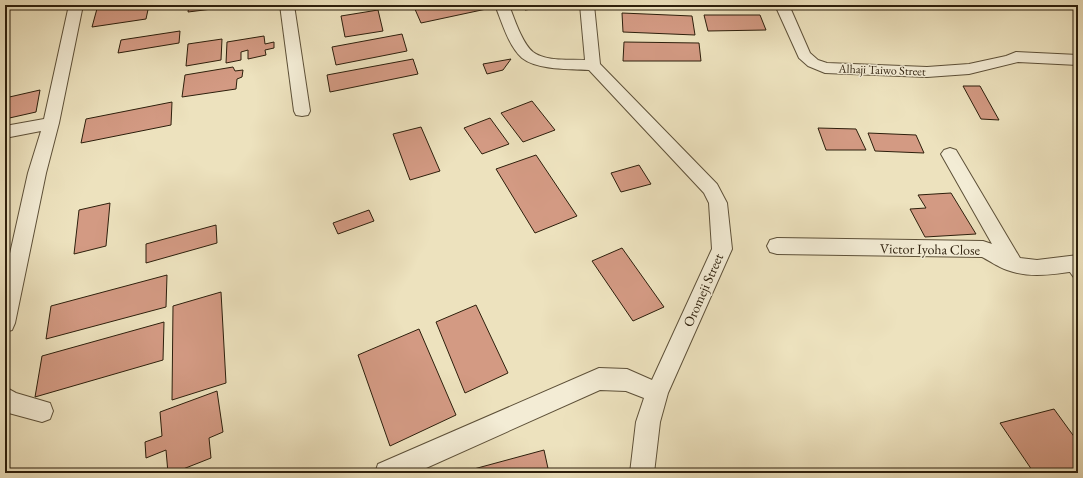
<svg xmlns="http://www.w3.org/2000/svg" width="1083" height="478" font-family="'EB Garamond',serif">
<rect width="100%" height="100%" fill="#ede2be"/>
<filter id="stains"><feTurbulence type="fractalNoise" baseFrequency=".005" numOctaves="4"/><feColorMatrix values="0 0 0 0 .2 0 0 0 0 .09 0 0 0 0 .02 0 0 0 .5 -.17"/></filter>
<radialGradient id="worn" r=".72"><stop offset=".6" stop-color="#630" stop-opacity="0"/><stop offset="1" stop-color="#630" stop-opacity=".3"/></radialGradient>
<!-- building -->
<g fill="#d39a83" stroke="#2d1f0c">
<polygon points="98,5 128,5 128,8 149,5 146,19 92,27"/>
<polygon points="189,5 212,5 212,9 188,12"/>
<polygon points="425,5 489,5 491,8 421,23 414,7"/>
<polygon points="522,5 544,5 545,7 525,10"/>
<polygon points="378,10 383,31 345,37 341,16"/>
<polygon points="622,13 692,16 695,35 623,32"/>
<polygon points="704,15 760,15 766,30 708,31"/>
<polygon points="180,31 179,43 118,53 121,40"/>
<polygon points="402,34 407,51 336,65 332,47"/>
<polygon points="264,36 265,44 274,42 274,48 265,50 266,55 248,59 248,50 241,52 241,60 226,63 227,42"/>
<polygon points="222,39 221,60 186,66 188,44"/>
<polygon points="624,42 699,43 701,61 623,61"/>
<polygon points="413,59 418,74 330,92 327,75"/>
<polygon points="511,59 503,70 487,74 483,64"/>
<polygon points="233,67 235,71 243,70 242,77 237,79 236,89 182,97 185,75"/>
<polygon points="963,86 980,86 999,120 981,119"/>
<polygon points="40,90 36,112 5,119 5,98"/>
<polygon points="532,101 555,130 523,142 501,113"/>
<polygon points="172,102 171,125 81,143 86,119"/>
<polygon points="490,118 509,144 482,154 464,128"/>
<polygon points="421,127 440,171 410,180 393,134"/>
<polygon points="818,128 856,129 866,150 826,150"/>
<polygon points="868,133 916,135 924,153 875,151"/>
<polygon points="536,155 577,216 535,233 496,169"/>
<polygon points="639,165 651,184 621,192 611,173"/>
<polygon points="951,193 976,234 925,237 910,209 926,208 918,195"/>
<polygon points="110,203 106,246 74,254 79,210"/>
<polygon points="369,210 374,221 338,234 333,223"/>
<polygon points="216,225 217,243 146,263 146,244"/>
<polygon points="622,248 664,307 633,321 592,261"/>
<polygon points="167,275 166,307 46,339 51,306"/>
<polygon points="221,292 226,383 172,400 173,306"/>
<polygon points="476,305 508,373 465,393 436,322"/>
<polygon points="164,322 163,360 35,397 42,356"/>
<polygon points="419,329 456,415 390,446 358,355"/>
<polygon points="217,391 223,432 209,438 211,458 173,473 168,473 166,450 146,458 145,442 162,436 160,412"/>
<polygon points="1054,409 1078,442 1078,468 1060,473 1034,473 1000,423"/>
<polygon points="544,450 549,473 459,473"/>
</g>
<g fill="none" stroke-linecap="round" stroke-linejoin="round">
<defs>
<path id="service" d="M1069,260c9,3 9,12 9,20l-3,-1 -11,-15 2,-3z"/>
<g id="minor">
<polygon points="69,5 83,5 59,123 46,173 15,323 12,330 5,332 5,276 28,173 41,131 5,138 5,126 44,119"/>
<polygon points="280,5 294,5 310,111 308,115 302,116 296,115 294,111"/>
<path d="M495,5h14c5,13 13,38 24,47 13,10 37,7 52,8l-5,-55h14l6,59 117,120 10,19 5,46 -64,144 -8,29 -6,51h-24l6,-51 8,-24 -18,-7 -26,-1 -185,83h-40l3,-9 221,-96 28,1 25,11 60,-131 -3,-46 -5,-10 -115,-123c-19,-1 -52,0 -67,-12 -14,-13 -20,-36 -27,-53z"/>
<polygon points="775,5 789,5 810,53 818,60 827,63 927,67 969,64 1006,56 1016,52 1078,55 1078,65 1018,62 969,74 927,77 825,73 808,66 799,58"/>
<path d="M950,148l6,2 64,108 17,2 41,-5v16c-25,3 -47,8 -71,-1 -9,-3 -17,-9 -25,-13l-205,-3 -7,-2 -3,-6 3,-6 7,-2 206,3 9,3 -51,-90 3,-4z"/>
<polygon points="5,387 16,393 50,403 53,411 50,419 42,422 5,412"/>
</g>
</defs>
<!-- service casing -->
<use href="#service" stroke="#5d5038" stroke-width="2"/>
<!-- minor casing -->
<use href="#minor" stroke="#5d5038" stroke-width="2"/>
<!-- service -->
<use href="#service" fill="#f3ecd5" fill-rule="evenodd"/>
<!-- minor -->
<use href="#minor" fill="#f3ecd5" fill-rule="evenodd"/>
</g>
<g text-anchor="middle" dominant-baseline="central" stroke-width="3" stroke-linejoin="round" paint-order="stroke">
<!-- far-street labels -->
<g font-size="12" fill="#2d1f0c" stroke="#f3ecd5">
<text transform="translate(882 70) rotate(2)">Alhaji Taiwo Street</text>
</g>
<!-- street labels -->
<g font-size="14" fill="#2d1f0c" stroke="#f3ecd5">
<text transform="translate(930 249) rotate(1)">Victor Iyoha Close</text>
<text transform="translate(703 290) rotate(-66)">Oromeji Street</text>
</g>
</g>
<!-- margin -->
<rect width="1083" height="478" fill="none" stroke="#ede2be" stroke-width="20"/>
<rect x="6" y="6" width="1071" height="466" fill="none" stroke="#2d1f0c" stroke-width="2"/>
<rect x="10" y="10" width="1063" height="458" fill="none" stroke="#2d1f0c"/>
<rect width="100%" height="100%" filter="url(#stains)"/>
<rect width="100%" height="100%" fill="url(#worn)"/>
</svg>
